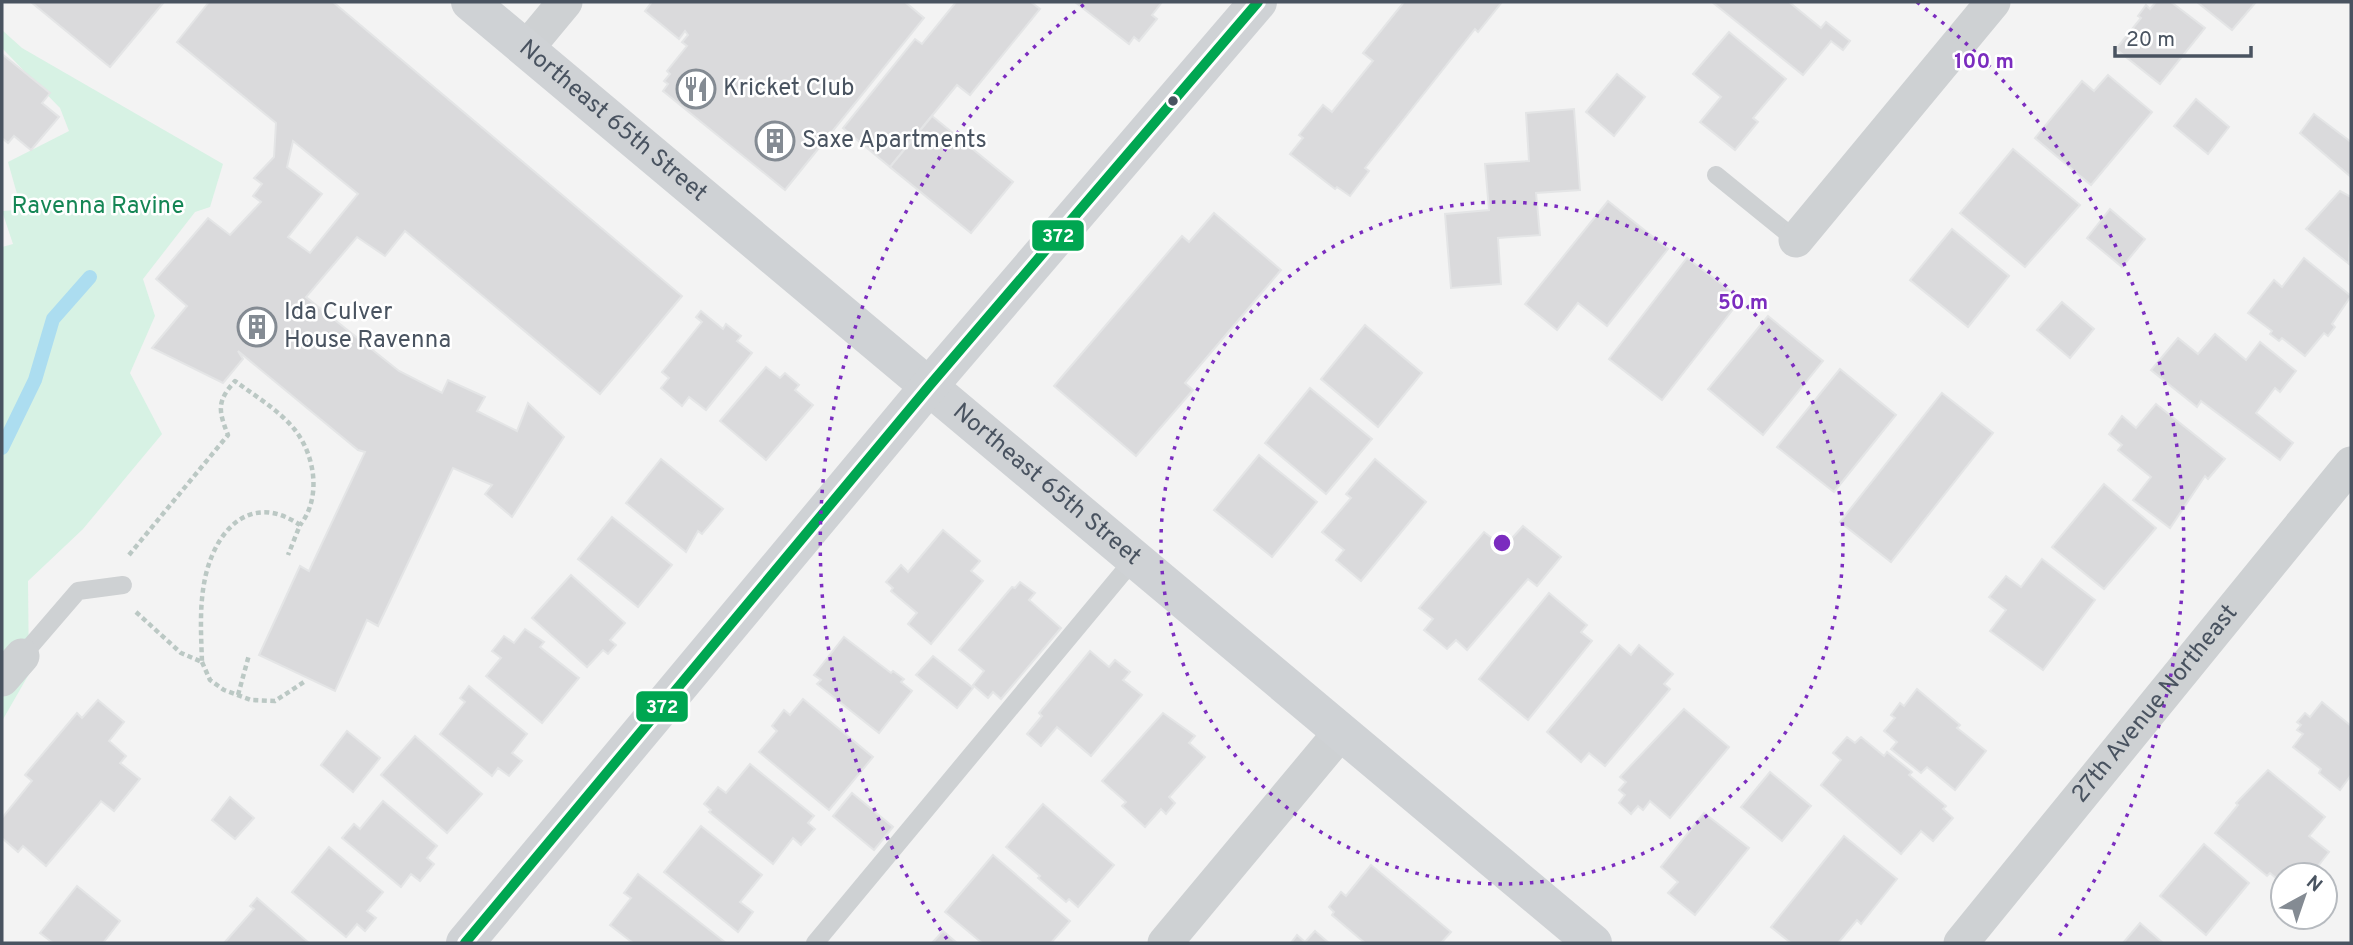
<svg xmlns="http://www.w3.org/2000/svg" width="2353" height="945" font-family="Overpass,sans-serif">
<rect width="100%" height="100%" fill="#f3f3f3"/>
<!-- green -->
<polygon fill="#d7f2e4" points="2,30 22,48 223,164 210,207 195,212 143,279 155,316 130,373 162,434 83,529 28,581 29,674 2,721 2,247 13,244 2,211 17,210 17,194 8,162 69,131 60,108 2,48"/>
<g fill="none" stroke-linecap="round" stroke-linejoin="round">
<!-- stream -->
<polyline stroke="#acddf0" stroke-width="14" points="2,448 35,380 53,319 90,277"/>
</g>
<!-- building -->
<g fill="#dadadc" stroke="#e4e5e6" stroke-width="2" fill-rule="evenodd">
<polygon points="31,2 164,2 110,67"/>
<path d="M209,2h124l349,294 -82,98 -195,-163 -20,25 -28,-19 -51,60 93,74 43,22 6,-13 37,17 -8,14 40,20 11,-28 36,34 -52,80 -27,-23 7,-9 -39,-17 -75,158 -11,-6 -32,71 -76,-36 41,-89 9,5 56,-119 -7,-2 -120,-99 5,8 -20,24 -71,-35 35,-42 -31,-27 52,-61 22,17 31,-33 -8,-6 9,-12 -8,-6 20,-21 2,-34 -99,-81zM293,141l65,53 -48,59 -22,-16 34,-43 -35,-27z"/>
<polygon points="649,2 905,2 924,18 785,190 663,91 668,84 664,81 670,74 667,71 687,46 682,42 688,35 685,31 679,39 645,11 651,3"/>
<polygon points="956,2 1031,2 1040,9 970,95 957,85 890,167 843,128 915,39 922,44"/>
<polygon points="1075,2 1162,2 1152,15 1157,19 1139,41 1134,37 1129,44"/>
<polygon points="1404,2 1502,2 1478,32 1475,29 1365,168 1369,171 1350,196 1337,187 1335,189 1290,154 1303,138 1299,135 1323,105 1332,112 1373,61 1363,53"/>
<polygon points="1712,2 1789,2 1821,28 1826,22 1850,41 1843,50 1831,41 1803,75"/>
<polygon points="2156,2 2171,2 2205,28 2160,84 2116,49 2141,18 2138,16 2146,5 2150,9"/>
<polygon points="2197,2 2256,2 2232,30"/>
<polygon points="1729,32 1786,79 1753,118 1758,122 1735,150 1700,122 1721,97 1693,74"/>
<polygon points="2,54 50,93 42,103 59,117 31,150 14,136 8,143 2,138"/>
<polygon points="1617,74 1645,97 1614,136 1586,112"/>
<polygon points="2108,75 2152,112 2091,185 2035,138 2082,81 2094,91"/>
<polygon points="2196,99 2229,127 2208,154 2174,126"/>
<polygon points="1574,109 1580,190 1536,193 1540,235 1498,238 1501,284 1451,288 1445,214 1489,210 1485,164 1529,161 1526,113"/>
<polygon points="2314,114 2351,142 2351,177 2300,133"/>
<polygon points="932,116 1013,182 971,233 890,167"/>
<polygon points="2013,149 2080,205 2025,267 1960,213"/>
<polygon points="2340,191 2351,197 2349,264 2306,229"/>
<polygon points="1608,201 1668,249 1607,326 1578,303 1557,330 1525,304"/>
<polygon points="2110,209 2145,239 2122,267 2087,238"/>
<polygon points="1214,213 1281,270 1185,383 1193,390 1136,456 1054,386 1182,236 1189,242"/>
<polygon points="1952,229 2009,276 1968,327 1910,280"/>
<polygon points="1687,258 1741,299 1662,400 1609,359"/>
<polygon points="2304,258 2351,296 2332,324 2335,327 2328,336 2324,333 2305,356 2282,338 2279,341 2270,334 2272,331 2248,313 2274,280 2282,287"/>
<polygon points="2062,302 2094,329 2070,358 2037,330"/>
<polygon points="701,311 723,329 726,324 741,336 737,341 752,353 706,410 689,397 682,406 661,388 669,378 662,372 702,322 696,317"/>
<polygon points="1768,316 1823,361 1763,435 1708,389"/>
<polygon points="1365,325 1422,373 1378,427 1321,379"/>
<polygon points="2215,334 2246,360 2260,342 2296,371 2280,392 2275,388 2256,413 2293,443 2280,460 2201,401 2197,407 2151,370 2178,338 2198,354"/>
<polygon points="766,367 780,378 785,373 799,385 795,390 813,405 766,460 720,421"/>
<polygon points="1840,369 1896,415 1834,492 1777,447"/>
<polygon points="1310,388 1372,439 1326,494 1265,443"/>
<polygon points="1942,393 1993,433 1891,562 1840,522"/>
<polygon points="2156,404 2225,459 2208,479 2205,476 2170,528 2133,500 2151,477 2118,450 2122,445 2109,434 2122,416 2136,428"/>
<polygon points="1259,455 1317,502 1272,557 1214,510"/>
<polygon points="661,459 723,509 702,534 698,531 686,552 626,503"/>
<polygon points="1375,459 1426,502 1361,581 1336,560 1344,550 1322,532 1351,498 1346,494"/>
<polygon points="2104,484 2156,528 2104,589 2052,547"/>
<polygon points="612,517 672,565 638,607 578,559"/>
<polygon points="1523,526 1561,557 1537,586 1528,579 1467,650 1456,640 1447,649 1424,630 1433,619 1419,608 1484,532 1504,547"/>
<polygon points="943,530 980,561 971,571 983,581 931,644 908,624 917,613 891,591 893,588 886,582 901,565 908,572"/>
<polygon points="2042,559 2095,600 2043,670 1990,631 2006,610 1989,597 2006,576 2021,587"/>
<polygon points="571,575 625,623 610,640 616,645 608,654 603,650 587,667 532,618"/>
<polygon points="1020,582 1035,593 1029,600 1061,628 1001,699 993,692 988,698 973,685 984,671 959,650 1012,587 1015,588"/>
<polygon points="1549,593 1587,625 1581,632 1592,641 1528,720 1479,679"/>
<polygon points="525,629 544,642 540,647 579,678 542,723 486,676 501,658 492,651 504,636 514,643"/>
<polygon points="844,637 891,673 893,671 904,679 901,682 912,691 879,733 817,684 821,680 814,675"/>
<polygon points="1619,645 1631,655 1639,645 1673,674 1664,684 1670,689 1605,766 1589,753 1581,762 1547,732"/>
<polygon points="1090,651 1109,667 1115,660 1130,672 1123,680 1142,695 1091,756 1057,727 1041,746 1027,734 1042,716 1039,713"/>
<polygon points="933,656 973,688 957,708 916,675"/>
<polygon points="469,686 527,734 512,753 522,761 509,776 498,768 492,776 440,734 465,702 460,698"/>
<polygon points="1917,689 1960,725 1957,728 1986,751 1955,790 1927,767 1921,773 1891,749 1897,742 1884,731 1895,718 1891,715 1900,703 1904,706"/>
<polygon points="803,699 873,757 829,810 759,752 777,731 772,726 784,710 790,715"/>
<polygon points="98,700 124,722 109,741 126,756 120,763 140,779 114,811 101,801 46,866 23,846 18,852 2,838 2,818 32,781 25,775 77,713 82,718"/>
<polygon points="2322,702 2351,726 2351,775 2340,790 2319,773 2321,769 2293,747 2303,734 2297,730 2301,725 2297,722 2305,713 2310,717"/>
<polygon points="1684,709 1729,747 1670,818 1650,801 1643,810 1638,806 1631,814 1619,803 1625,795 1619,790 1626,782 1620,777"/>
<polygon points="1163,713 1195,736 1189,743 1205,757 1169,797 1175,803 1166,814 1161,809 1145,827 1122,806 1126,802 1102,781"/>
<polygon points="347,731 380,758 353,792 321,765"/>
<polygon points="415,736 482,794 447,833 381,775"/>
<polygon points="1847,737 1855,743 1861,737 1884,756 1887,752 1912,772 1909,775 1946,806 1943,809 1953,818 1933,841 1921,831 1901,854 1821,785 1841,760 1833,753"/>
<polygon points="750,764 814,816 808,823 815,829 801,845 793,838 773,864 709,812 711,810 704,804 718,787 726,793"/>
<polygon points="2268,770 2325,817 2309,836 2329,852 2311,875 2283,875 2283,884 2270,873 2267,876 2215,833 2238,805 2236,803"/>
<polygon points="1770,772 1811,806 1782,841 1741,807"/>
<polygon points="852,793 893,827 874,850 833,816"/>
<polygon points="230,797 254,818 235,839 212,820"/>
<polygon points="383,801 437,846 427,858 434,864 420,881 411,874 401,887 342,838 354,824 360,829"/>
<polygon points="1043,804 1114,865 1078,907 1069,899 1066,902 1038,878 1040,876 1006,847"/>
<polygon points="1704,813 1749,848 1695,915 1668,893 1678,882 1661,867"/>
<polygon points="701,826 762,875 740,902 753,912 738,932 664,872"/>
<polygon points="1844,836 1897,879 1861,924 1857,920 1838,943 1791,943 1771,927"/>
<polygon points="2204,844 2249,883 2206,935 2160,896"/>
<polygon points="329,847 383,892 367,911 376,918 365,931 357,924 346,937 292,892"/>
<polygon points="993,855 1070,921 1051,943 982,943 945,912"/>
<polygon points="1371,865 1451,932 1441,943 1365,943 1332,915 1334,912 1329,907 1341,892 1346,896"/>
<polygon points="638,874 647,881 726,943 633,943 610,925 631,898 624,893"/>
<polygon points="77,886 120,921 103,943 53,943 40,933"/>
<polygon points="257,898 309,943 227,943 225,942 254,909 250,906"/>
<polygon points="2140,923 2163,943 2123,943"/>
<polygon points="943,931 957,943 932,943"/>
<polygon points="1315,931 1329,943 1291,943 1297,935 1305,942"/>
</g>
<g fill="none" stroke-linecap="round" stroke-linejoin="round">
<!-- path -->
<g stroke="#bbc8c4" stroke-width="4.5" stroke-dasharray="5 3.5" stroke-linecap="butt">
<path d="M129,555l99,-120c-10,-25 -11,-34 7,-54 20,15 44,29 60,49 21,27 26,69 5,95"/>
<path d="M136,612l45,41 21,9c-1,-29 -3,-59 4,-88 12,-48 47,-81 94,-49l-12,30"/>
<polyline points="202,662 210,680 224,690 251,700 275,701 304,682"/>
<polyline points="238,695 249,655"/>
</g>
<!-- service -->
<g stroke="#ced1d3" stroke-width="18">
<polyline points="1716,175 1796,240"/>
<polyline points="22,656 78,591 123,585"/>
<polyline points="815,943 1135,558"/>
</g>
<!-- minor -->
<g stroke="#ced1d3" stroke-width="35">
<polyline points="526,49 565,2"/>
<polyline points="1796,240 1993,2"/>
<polyline points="2,679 22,656"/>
<polyline points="1165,943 1341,732"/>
<path id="s1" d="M1961,943l390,-479"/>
</g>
<!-- secondary -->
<g stroke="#cfd2d5" stroke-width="38">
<path id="s2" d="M470,2l1123,941"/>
<polyline points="465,943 930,385 1258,2"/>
</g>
<defs>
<polyline id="bus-1" points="465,943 930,385 1258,2"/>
</defs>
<!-- bus-1 casing -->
<use href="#bus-1" stroke="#fff" stroke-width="16"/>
<!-- bus-1 -->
<use href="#bus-1" stroke="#00a651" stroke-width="10"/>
</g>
<!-- distance rings -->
<g fill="none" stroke="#7b2cbf" stroke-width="3.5" stroke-dasharray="3.5 7">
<circle cx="1502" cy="543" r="341"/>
<path d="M947 939A682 682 0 0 1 1087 2M1917 2A682 682 0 0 1 2057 939"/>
</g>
<!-- icons -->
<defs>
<symbol id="restaurant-ring" viewBox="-11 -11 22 22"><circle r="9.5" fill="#fff" stroke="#848b93" stroke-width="1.5"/><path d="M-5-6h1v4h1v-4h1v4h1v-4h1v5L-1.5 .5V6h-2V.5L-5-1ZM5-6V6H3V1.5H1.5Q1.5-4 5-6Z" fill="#848b93"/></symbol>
<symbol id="building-ring" viewBox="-11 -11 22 22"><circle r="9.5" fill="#fff" stroke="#848b93" stroke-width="1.5"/><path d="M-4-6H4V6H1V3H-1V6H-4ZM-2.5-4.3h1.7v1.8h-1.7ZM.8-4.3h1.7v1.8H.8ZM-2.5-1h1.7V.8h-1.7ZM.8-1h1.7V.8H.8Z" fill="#848b93"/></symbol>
</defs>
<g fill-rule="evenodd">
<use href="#restaurant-ring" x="674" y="67" width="44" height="44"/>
<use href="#building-ring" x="753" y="119" width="44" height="44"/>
<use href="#building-ring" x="235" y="305" width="44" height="44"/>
</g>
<!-- markers -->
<circle fill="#495360" stroke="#fff" stroke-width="2.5" cx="1173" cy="101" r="6"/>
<g text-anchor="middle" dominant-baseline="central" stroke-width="5" stroke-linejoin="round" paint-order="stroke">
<!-- poi labels -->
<g font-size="24" fill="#495360" stroke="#fff" text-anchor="start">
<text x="723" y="89">Kricket Club</text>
<text x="802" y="141">Saxe Apartments</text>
<text x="284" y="313">Ida Culver<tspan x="284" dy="28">House Ravenna</tspan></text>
</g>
<!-- street labels -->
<g font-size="24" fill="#495360" stroke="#fff">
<text stroke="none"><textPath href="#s2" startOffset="186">Northeast 65th Street</textPath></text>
<text stroke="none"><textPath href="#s2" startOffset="752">Northeast 65th Street</textPath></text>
<text stroke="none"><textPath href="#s1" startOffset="308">27th Avenue Northeast</textPath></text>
</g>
<!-- park labels -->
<g font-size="24" fill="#158655" stroke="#fff">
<text x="98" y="207">Ravenna Ravine</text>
</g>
</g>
<circle cx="1502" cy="543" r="10" fill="#7b2cbf" stroke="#fff" stroke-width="3.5"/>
<g font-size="21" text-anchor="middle" font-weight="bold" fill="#7b2cbf" stroke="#fff" stroke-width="5" stroke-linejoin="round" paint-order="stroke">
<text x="1984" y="68">100 m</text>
<text x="1743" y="309">50 m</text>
</g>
<g stroke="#fff" stroke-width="2.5">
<rect x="1031" y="219" width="54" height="33" rx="7" fill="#00a651"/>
<rect x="635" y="690" width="54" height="33" rx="7" fill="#00a651"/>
</g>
<g font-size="19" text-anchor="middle" font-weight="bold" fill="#fff">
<text x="1058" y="242">372</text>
<text x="662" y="713">372</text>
</g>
<!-- border -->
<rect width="2353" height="945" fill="none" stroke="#495360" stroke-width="7"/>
<!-- north arrow -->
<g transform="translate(2304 896) rotate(40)"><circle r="33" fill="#ffffff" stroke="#b6babf" stroke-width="2"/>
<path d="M0-5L12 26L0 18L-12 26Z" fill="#848b93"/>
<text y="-10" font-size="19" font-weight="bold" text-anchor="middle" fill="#495360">N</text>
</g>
<!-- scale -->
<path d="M2115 46v10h136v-10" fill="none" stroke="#495360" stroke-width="3.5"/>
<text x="2126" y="46" font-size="21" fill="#495360" stroke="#ffffff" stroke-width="5" paint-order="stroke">20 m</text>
</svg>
